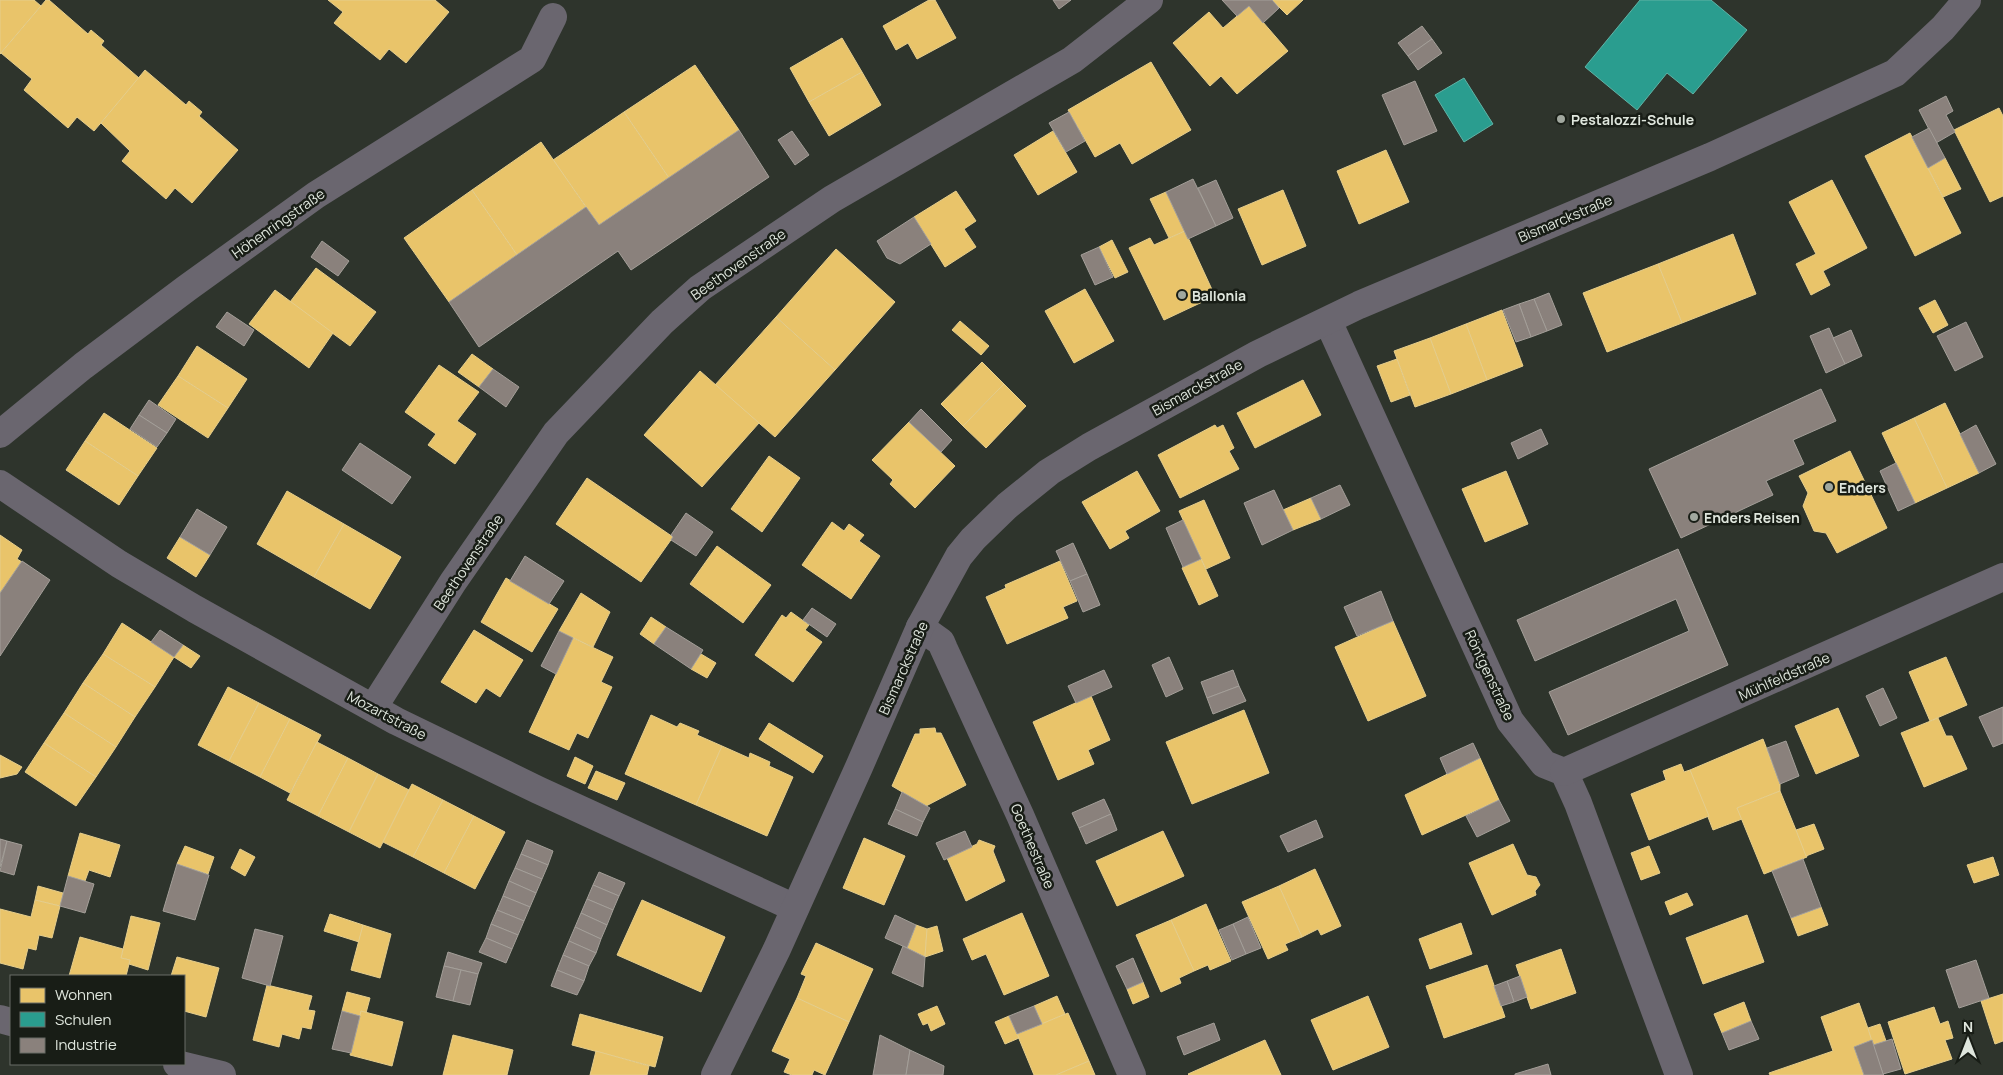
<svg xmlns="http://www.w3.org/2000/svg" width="2003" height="1075" font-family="Manrope,sans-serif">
<rect width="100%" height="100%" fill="#2e342c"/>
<!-- homes -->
<g fill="#e9c46a" stroke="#e6ce8c">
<polygon points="0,0 34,0 41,6 0,54"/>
<polygon points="46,0 49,0 88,34 91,30 104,41 101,45 139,78 94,131 77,117 68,128 24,90 32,79 1,53"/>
<polygon points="328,0 435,0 449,12 406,63 389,49 380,60 334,23 343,12"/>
<polygon points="929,0 935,0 956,38 917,59 908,43 896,50 883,26"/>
<polygon points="1272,0 1303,0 1287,15"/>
<polygon points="1249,6 1288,51 1237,94 1221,76 1210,86 1173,43 1209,12 1223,28"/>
<polygon points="842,38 862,72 809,102 790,68"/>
<polygon points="1151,62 1191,130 1132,164 1120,143 1095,157 1068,110"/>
<polygon points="695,65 739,130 669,178 624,112"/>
<polygon points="145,70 186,105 189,101 202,112 199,116 238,150 192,203 175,188 166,199 122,161 130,151 101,123"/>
<polygon points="862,72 881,105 829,136 809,102"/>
<polygon points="1999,108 2003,116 2003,196 1990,202 1954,130"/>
<polygon points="624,112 669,178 599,225 553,160"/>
<polygon points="1053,131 1077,172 1038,195 1014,155"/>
<polygon points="1910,133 1961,233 1915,256 1865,156"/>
<polygon points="541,142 586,207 517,255 472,190"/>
<polygon points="1386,150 1409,202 1359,224 1337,171"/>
<polygon points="1945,158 1961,189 1943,197 1928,168"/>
<polygon points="1832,180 1867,248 1823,271 1830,285 1811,295 1796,264 1816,254 1789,202"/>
<polygon points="472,190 517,255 449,302 404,238"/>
<polygon points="1283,190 1306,246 1262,265 1238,209"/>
<polygon points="956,191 976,221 964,229 976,247 945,267 914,217"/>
<polygon points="1166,192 1185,231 1169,238 1150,199"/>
<polygon points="1185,231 1215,296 1164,320 1129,248 1150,238 1154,245"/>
<polygon points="1733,234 1756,294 1682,323 1658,264"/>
<polygon points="1112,240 1128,272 1115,278 1099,247"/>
<polygon points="836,249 895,302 835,370 776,317"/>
<polygon points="1658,264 1682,323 1607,352 1583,293"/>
<polygon points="316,268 376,312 350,346 290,302"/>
<polygon points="1085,289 1114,341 1074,363 1045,311"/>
<polygon points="275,290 333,333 309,368 249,324"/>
<polygon points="1935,300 1948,325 1933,333 1919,308"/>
<polygon points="1502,310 1523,366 1487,380 1466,324"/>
<polygon points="776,317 835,370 775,437 715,385"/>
<polygon points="960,321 989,346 981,355 952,330"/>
<polygon points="1466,324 1487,380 1451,394 1430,338"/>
<polygon points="1430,338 1451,394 1415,407 1394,351"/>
<polygon points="197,346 247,379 228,408 178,376"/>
<polygon points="472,354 493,369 479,387 458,372"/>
<polygon points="1397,359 1410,395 1391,402 1377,366"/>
<polygon points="982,362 1004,384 963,426 941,404"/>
<polygon points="439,365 479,392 457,421 476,434 455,464 428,445 436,434 405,412"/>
<polygon points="700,371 759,423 702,487 644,435"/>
<polygon points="178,376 228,408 208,438 158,405"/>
<polygon points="1303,380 1321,415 1255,448 1237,413"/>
<polygon points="1004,384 1026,406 986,448 963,426"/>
<polygon points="1945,403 1979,473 1947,488 1914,418"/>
<polygon points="104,413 157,448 138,476 85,441"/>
<polygon points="1914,418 1947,488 1915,503 1882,433"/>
<polygon points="909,422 955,466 915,508 890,484 893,480 872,460"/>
<polygon points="1215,425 1217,428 1223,425 1234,448 1229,451 1239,469 1180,498 1158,455"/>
<polygon points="85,441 138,476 119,505 66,470"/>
<polygon points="1850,451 1887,528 1837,553 1826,533 1814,531 1803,506 1808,493 1799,476"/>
<polygon points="769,456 800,478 762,532 731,509"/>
<polygon points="1137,471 1160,511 1125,531 1129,538 1110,549 1082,502"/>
<polygon points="1506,471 1528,524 1485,542 1462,489"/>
<polygon points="587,478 673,537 641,582 556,524"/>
<polygon points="287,491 344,524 314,577 257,544"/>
<polygon points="1311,498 1321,519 1293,530 1283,510"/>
<polygon points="1204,500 1230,558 1206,569 1179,511"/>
<polygon points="832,522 844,531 849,524 864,535 859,541 880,556 851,599 802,565"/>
<polygon points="344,524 401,557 370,609 314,577"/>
<polygon points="0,535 22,550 17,559 27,565 16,582 23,588 0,620"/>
<polygon points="180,537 210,555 196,577 167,558"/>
<polygon points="717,546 771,585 743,623 690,584"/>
<polygon points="1201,559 1218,596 1199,605 1182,568"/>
<polygon points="1060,561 1077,601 1063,607 1068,618 1007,644 986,597 1006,588 1005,585"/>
<polygon points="506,578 558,609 532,652 481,622"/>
<polygon points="581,593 610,612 593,647 559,631"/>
<polygon points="791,612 809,625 805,630 822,642 793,682 755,655 782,615 786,618"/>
<polygon points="651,617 666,627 654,644 640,634"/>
<polygon points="1393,621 1426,696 1368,721 1335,647"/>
<polygon points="122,623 174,657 155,687 103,654"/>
<polygon points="474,630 523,660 500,697 486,688 476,703 441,682"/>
<polygon points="573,638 613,657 601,682 612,687 588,738 577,733 569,750 529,732"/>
<polygon points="183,645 200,656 191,668 174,657"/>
<polygon points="103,654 155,687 135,717 83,683"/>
<polygon points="701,654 716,663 707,678 691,669"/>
<polygon points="1946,657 1967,705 1930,721 1909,672"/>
<polygon points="83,683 135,717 116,747 64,713"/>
<polygon points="228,687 259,703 229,761 198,745"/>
<polygon points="1091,696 1110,740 1088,750 1094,764 1058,780 1033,722"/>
<polygon points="259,703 290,719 260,777 229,761"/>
<polygon points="1838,708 1859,756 1816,774 1795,726"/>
<polygon points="1244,710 1269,773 1192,804 1166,742"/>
<polygon points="64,713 116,747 96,777 44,743"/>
<polygon points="651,715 677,727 680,723 699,731 697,735 722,746 696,805 625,774"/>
<polygon points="1938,718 1946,736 1952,736 1967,769 1924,787 1901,733"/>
<polygon points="290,719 321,735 290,793 260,777"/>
<polygon points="769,723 823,756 813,773 759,739"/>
<polygon points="935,728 936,733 941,733 966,785 926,806 892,786 915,734 920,734 920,729"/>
<polygon points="1763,739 1780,784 1780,791 1737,808 1742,819 1713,830 1690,770"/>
<polygon points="317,742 348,758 318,816 287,800"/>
<polygon points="44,743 96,777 76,806 25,772"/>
<polygon points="722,746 749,758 750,753 770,762 769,766 793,777 767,836 696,805"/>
<polygon points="0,755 22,767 17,774 0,778"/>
<polygon points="575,757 593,766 585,784 567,776"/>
<polygon points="348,758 378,774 349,832 318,816"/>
<polygon points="1480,758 1499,800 1422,835 1405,795"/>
<polygon points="1681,764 1684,772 1690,770 1709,816 1649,840 1631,794 1666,780 1663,771"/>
<polygon points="596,771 625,783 617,800 588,788"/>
<polygon points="378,774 409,790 380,848 349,832"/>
<polygon points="412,784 443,800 413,857 383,842"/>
<polygon points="1780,791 1807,857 1764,874 1737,808"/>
<polygon points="443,800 474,816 444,873 413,857"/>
<polygon points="474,816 505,832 475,889 444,873"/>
<polygon points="1814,824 1824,849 1806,856 1796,830"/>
<polygon points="1163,831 1184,876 1117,906 1096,861"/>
<polygon points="80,833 120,845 110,877 89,870 85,881 68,876"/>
<polygon points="864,838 905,856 884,905 843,888"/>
<polygon points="979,840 995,846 993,851 1005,881 966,901 947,858 977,844"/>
<polygon points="1513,844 1527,875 1536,877 1540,885 1535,891 1536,895 1492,915 1469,863"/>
<polygon points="185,846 214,857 208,874 177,864"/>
<polygon points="1649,846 1660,873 1641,880 1631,853"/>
<polygon points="240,849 255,857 245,876 231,868"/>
<polygon points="1993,857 1999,875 1974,883 1967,865"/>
<polygon points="1315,869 1341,926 1321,935 1318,929 1302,937 1279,886"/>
<polygon points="38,886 63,893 60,906 35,900"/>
<polygon points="1279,886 1302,937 1285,944 1288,950 1268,959 1242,902"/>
<polygon points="1687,893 1693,905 1670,915 1665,902"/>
<polygon points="35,900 60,906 52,938 39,935 36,950 28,948 23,969 0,963 0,909 31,917"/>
<polygon points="642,900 725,937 701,992 617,955"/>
<polygon points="1206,904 1231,961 1210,970 1208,965 1194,971 1171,920"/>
<polygon points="1821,907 1828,925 1798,936 1791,918"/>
<polygon points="1022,913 1049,976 1004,995 986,954 972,960 963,939"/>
<polygon points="330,914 363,925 359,942 324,931"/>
<polygon points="1747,915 1764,962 1703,984 1686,938"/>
<polygon points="131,916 160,923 148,970 129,964 130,960 121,958"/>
<polygon points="1171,920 1194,971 1179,978 1181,983 1161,992 1136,935"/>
<polygon points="1461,923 1472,954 1430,969 1419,939"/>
<polygon points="363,925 391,934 380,978 351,970"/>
<polygon points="916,925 927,929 925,957 907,948"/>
<polygon points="937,926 943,951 925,957 927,929"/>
<polygon points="80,937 123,949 121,958 130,960 126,976 69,976"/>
<polygon points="816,943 873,969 849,1022 797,998 806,976 801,974"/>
<polygon points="1561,949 1576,993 1531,1009 1516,965"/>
<polygon points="177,957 219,968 206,1017 184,1011 184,976 171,976"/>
<polygon points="1487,965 1505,1017 1444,1038 1426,986"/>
<polygon points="1143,982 1149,997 1133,1004 1127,989"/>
<polygon points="267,985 312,996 308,1010 315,1011 311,1029 302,1027 299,1039 282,1034 279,1047 253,1040"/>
<polygon points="347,992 370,998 366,1013 361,1011 360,1016 342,1011"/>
<polygon points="2003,994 2003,1041 1995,1044 1981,1001"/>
<polygon points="1057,996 1065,1014 1042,1024 1034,1006"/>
<polygon points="1368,996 1389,1047 1333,1070 1311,1020"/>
<polygon points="797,998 849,1022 825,1075 814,1070 812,1075 792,1075 784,1072 790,1059 772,1051"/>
<polygon points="1744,1002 1751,1021 1722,1033 1714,1014"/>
<polygon points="1859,1003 1872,1040 1854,1047 1864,1075 1770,1075 1769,1073 1833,1051 1821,1017"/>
<polygon points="937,1006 945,1024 931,1031 928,1023 923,1025 918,1014"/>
<polygon points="1934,1007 1940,1024 1948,1021 1953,1038 1945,1040 1952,1059 1905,1074 1888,1022"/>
<polygon points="361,1011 403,1022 392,1066 350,1055"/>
<polygon points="1068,1013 1089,1061 1056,1075 1034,1075 1017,1034"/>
<polygon points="580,1014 663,1037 655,1067 572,1045"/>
<polygon points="1009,1016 1019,1038 1005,1044 995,1022"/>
<polygon points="1880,1024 1886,1041 1873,1045 1868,1028"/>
<polygon points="453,1035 513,1050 507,1075 443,1075"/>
<polygon points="1265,1040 1281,1075 1189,1075 1188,1074"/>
<polygon points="596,1051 649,1066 647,1075 590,1075"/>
<polygon points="1089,1061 1095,1075 1056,1075"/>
</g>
<!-- schools -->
<g fill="#2a9d8f" stroke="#60b3a6">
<polygon points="1640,0 1711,0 1747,30 1693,94 1667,73 1637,110 1585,67"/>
<polygon points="1464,78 1493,124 1464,142 1435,95"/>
</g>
<!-- industry -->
<g fill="#8a817c" stroke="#a49f99">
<polygon points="1053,0 1071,0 1059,9"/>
<polygon points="1222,0 1272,0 1279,8 1263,23 1249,6 1237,16"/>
<polygon points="1422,26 1432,39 1408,56 1398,43"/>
<polygon points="1432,39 1442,53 1418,70 1408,56"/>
<polygon points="1415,81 1437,131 1404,145 1382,95"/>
<polygon points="1946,96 1953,111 1946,115 1955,132 1936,143 1919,110"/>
<polygon points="1069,112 1085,141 1066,152 1049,123"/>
<polygon points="1929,128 1945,158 1928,168 1912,137"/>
<polygon points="739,130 769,177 631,270 618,251 479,347 449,302 586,207 599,225"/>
<polygon points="792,131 809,155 795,165 778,140"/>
<polygon points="1193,179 1216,226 1188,239 1166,192"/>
<polygon points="1216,180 1233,218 1216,226 1198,188"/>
<polygon points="914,217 931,244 900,264 887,258 877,241"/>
<polygon points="322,241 349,261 338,276 311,257"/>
<polygon points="1099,247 1113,277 1095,285 1081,255"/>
<polygon points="1549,293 1562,325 1547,331 1534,299"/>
<polygon points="1534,299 1547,331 1531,337 1519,304"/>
<polygon points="1519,304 1531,337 1516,342 1503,310"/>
<polygon points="227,312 254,330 244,346 216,327"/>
<polygon points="1966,322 1983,357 1955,371 1937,336"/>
<polygon points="1829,328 1845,364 1826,373 1810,336"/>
<polygon points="1851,330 1862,356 1845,364 1833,338"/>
<polygon points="493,369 519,387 506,407 479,387"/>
<polygon points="1821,389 1836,421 1793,440 1804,464 1766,481 1773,495 1681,538 1649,469"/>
<polygon points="149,400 176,419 167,433 139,415"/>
<polygon points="921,409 952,440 941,452 909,422"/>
<polygon points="139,415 167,433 157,447 130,429"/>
<polygon points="1976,425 1996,464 1979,473 1960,434"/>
<polygon points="1541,429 1548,444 1518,459 1511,443"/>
<polygon points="360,443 411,477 392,504 342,470"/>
<polygon points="1896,463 1915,503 1898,511 1880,471"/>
<polygon points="1340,485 1350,505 1321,519 1311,498"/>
<polygon points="1274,490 1293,530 1262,545 1244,503"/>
<polygon points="197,509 227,527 210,555 180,537"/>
<polygon points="686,513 713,532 696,556 671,540 673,537 671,535"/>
<polygon points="1183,520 1201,559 1183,567 1166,528"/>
<polygon points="1073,543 1087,574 1070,581 1056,551"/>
<polygon points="1678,549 1728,665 1568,735 1549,692 1689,631 1676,599 1535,661 1517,620"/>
<polygon points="525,556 564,581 549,604 510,581"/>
<polygon points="22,561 50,580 0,656 0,593"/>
<polygon points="1087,574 1100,605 1083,612 1070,581"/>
<polygon points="1381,591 1393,621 1357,636 1344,607"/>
<polygon points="812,608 836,624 827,637 803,620"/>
<polygon points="666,627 703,650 691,669 654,644"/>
<polygon points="160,630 183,645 174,657 151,642"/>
<polygon points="559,631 573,638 556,674 541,666"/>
<polygon points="1169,657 1183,689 1166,697 1152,665"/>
<polygon points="1104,670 1112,687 1076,703 1068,686"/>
<polygon points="1233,670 1239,686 1207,698 1201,682"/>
<polygon points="1239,686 1246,701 1213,714 1207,698"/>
<polygon points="1883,688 1897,718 1880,726 1866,696"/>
<polygon points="2003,707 2003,743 1993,747 1979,717"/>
<polygon points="1786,741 1799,776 1780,784 1767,748"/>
<polygon points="1473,743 1480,758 1447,774 1440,758"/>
<polygon points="902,792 930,808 923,822 895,809"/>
<polygon points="1104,799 1111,814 1079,828 1072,813"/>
<polygon points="1499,800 1510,821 1477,837 1466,816"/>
<polygon points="895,809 923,822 917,836 888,824"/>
<polygon points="1111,814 1117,830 1086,844 1079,828"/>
<polygon points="1316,820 1323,837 1288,852 1280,836"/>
<polygon points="965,831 972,847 944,860 936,843"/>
<polygon points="0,839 7,841 0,867"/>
<polygon points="527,840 553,851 548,865 521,854"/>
<polygon points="7,841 22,845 14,875 0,871"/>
<polygon points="521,854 548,865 542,879 515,868"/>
<polygon points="1803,859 1821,907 1791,918 1772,871"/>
<polygon points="177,864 209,875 195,920 163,911"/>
<polygon points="515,868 542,879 536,893 509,881"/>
<polygon points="599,872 625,883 619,896 593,885"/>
<polygon points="68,876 94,884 85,913 60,906"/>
<polygon points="509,881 536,893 530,907 503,896"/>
<polygon points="593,885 619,896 613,910 587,899"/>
<polygon points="503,896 530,907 524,921 497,910"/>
<polygon points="587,899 613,910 607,925 581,913"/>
<polygon points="497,910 524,921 518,935 491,924"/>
<polygon points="581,913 607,925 601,939 575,927"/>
<polygon points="895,915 916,925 907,948 885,938"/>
<polygon points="1248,917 1261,948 1246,954 1233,924"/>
<polygon points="491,924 518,935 512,949 486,938"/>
<polygon points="1233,924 1246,954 1232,960 1219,930"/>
<polygon points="575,927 601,939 596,953 569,941"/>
<polygon points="255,929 283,936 270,986 242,978"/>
<polygon points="486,938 512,949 506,963 479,952"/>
<polygon points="569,941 596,953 589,966 563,955"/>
<polygon points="903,946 925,957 923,987 892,973"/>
<polygon points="448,952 482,963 478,974 444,966"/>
<polygon points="563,955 589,966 584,981 557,970"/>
<polygon points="1133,958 1143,982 1127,989 1116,966"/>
<polygon points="1976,960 1989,998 1959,1008 1946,970"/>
<polygon points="444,966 461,970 453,1001 436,997"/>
<polygon points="461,970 478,974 470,1005 453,1001"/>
<polygon points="557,970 584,981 577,995 551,986"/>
<polygon points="1520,976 1527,997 1514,1002 1507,981"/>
<polygon points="1507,981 1514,1002 1501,1006 1494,986"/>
<polygon points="1034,1006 1042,1024 1017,1034 1009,1016"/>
<polygon points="342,1011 360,1016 351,1053 332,1049"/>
<polygon points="1751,1021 1759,1039 1729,1050 1722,1033"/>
<polygon points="1214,1023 1220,1040 1184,1055 1177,1037"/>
<polygon points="880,1035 910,1050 906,1075 873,1075"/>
<polygon points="1892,1039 1901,1069 1883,1074 1873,1045"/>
<polygon points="1872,1040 1883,1074 1884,1075 1864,1075 1854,1047"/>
<polygon points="910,1050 944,1066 943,1075 906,1075"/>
<polygon points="1548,1064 1551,1075 1515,1075 1515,1074"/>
</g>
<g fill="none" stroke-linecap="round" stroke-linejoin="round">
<!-- minor -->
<g stroke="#6a666f" stroke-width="28">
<polyline points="1328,321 1510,721 1544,764 1564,772 1578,803 1679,1075"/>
<polyline points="0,434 83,366 187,288 316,195 532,59 553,17"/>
<polyline points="0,484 119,564 195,609 396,721 538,790 795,908"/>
<polyline points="920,627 941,642 944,649 1020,815 1132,1075"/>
<polyline points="373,708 453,582 556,433 662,322 700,288 832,199 1072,60 1149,0"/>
<polyline points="1564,772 2003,577"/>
<polyline points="0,1019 11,1022"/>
<polyline points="177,1064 222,1075"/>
<polyline points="715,1075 777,949 859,767 920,627 959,556 973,539 1007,506 1049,472 1089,447 1258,354 1359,305 1710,157 1895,73 1943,28 1967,0"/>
</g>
</g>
<!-- markers -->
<g fill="#a1a89f" stroke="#181d16" stroke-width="2">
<circle cx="1561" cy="119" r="5"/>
<circle cx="1182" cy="295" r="5"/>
<circle cx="1829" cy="487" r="5"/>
<circle cx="1694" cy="517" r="5"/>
</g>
<g text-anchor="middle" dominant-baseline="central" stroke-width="5" stroke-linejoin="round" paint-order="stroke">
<!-- poi labels -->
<g font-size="14" font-weight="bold" fill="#dfe6dd" stroke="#181d16" text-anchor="start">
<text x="1571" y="119">Pestalozzi-Schule</text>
<text x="1192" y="295">Ballonia</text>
<text x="1839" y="487">Enders</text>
<text x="1704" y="517">Enders Reisen</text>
</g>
<!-- street labels -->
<g font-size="14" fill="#dfe6dd" stroke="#181d16">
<text transform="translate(1565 218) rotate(-23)">Bismarckstraße</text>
<text transform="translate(278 223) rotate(-35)">Höhenringstraße</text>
<text transform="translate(738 264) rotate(-35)">Beethovenstraße</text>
<text transform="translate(1197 387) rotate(-29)">Bismarckstraße</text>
<text transform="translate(468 562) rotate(-56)">Beethovenstraße</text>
<text transform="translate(903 668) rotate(-66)">Bismarckstraße</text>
<text transform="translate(1490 675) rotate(65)">Röntgenstraße</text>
<text transform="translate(1784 676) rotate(-24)">Mühlfeldstraße</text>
<text transform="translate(387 715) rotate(28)">Mozartstraße</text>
<text transform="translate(1033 846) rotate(67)">Goethestraße</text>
</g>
</g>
<!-- legend -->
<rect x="10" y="975" width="175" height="90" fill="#181d16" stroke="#686d66"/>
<rect x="20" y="988" width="25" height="15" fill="#e9c46a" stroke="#686d66"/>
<text x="55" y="1000" font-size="15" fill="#dfe6dd">Wohnen</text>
<rect x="20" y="1012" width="25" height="15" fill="#2a9d8f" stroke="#686d66"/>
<text x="55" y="1025" font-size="15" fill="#dfe6dd">Schulen</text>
<rect x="20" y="1038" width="25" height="15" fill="#8a817c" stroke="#686d66"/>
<text x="55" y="1050" font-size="15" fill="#dfe6dd">Industrie</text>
<!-- north arrow -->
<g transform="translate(1968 1040)" stroke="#181d16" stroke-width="4" paint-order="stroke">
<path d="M0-4L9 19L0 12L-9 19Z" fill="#dfe6dd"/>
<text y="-8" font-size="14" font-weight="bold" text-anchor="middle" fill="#dfe6dd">N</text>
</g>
</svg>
